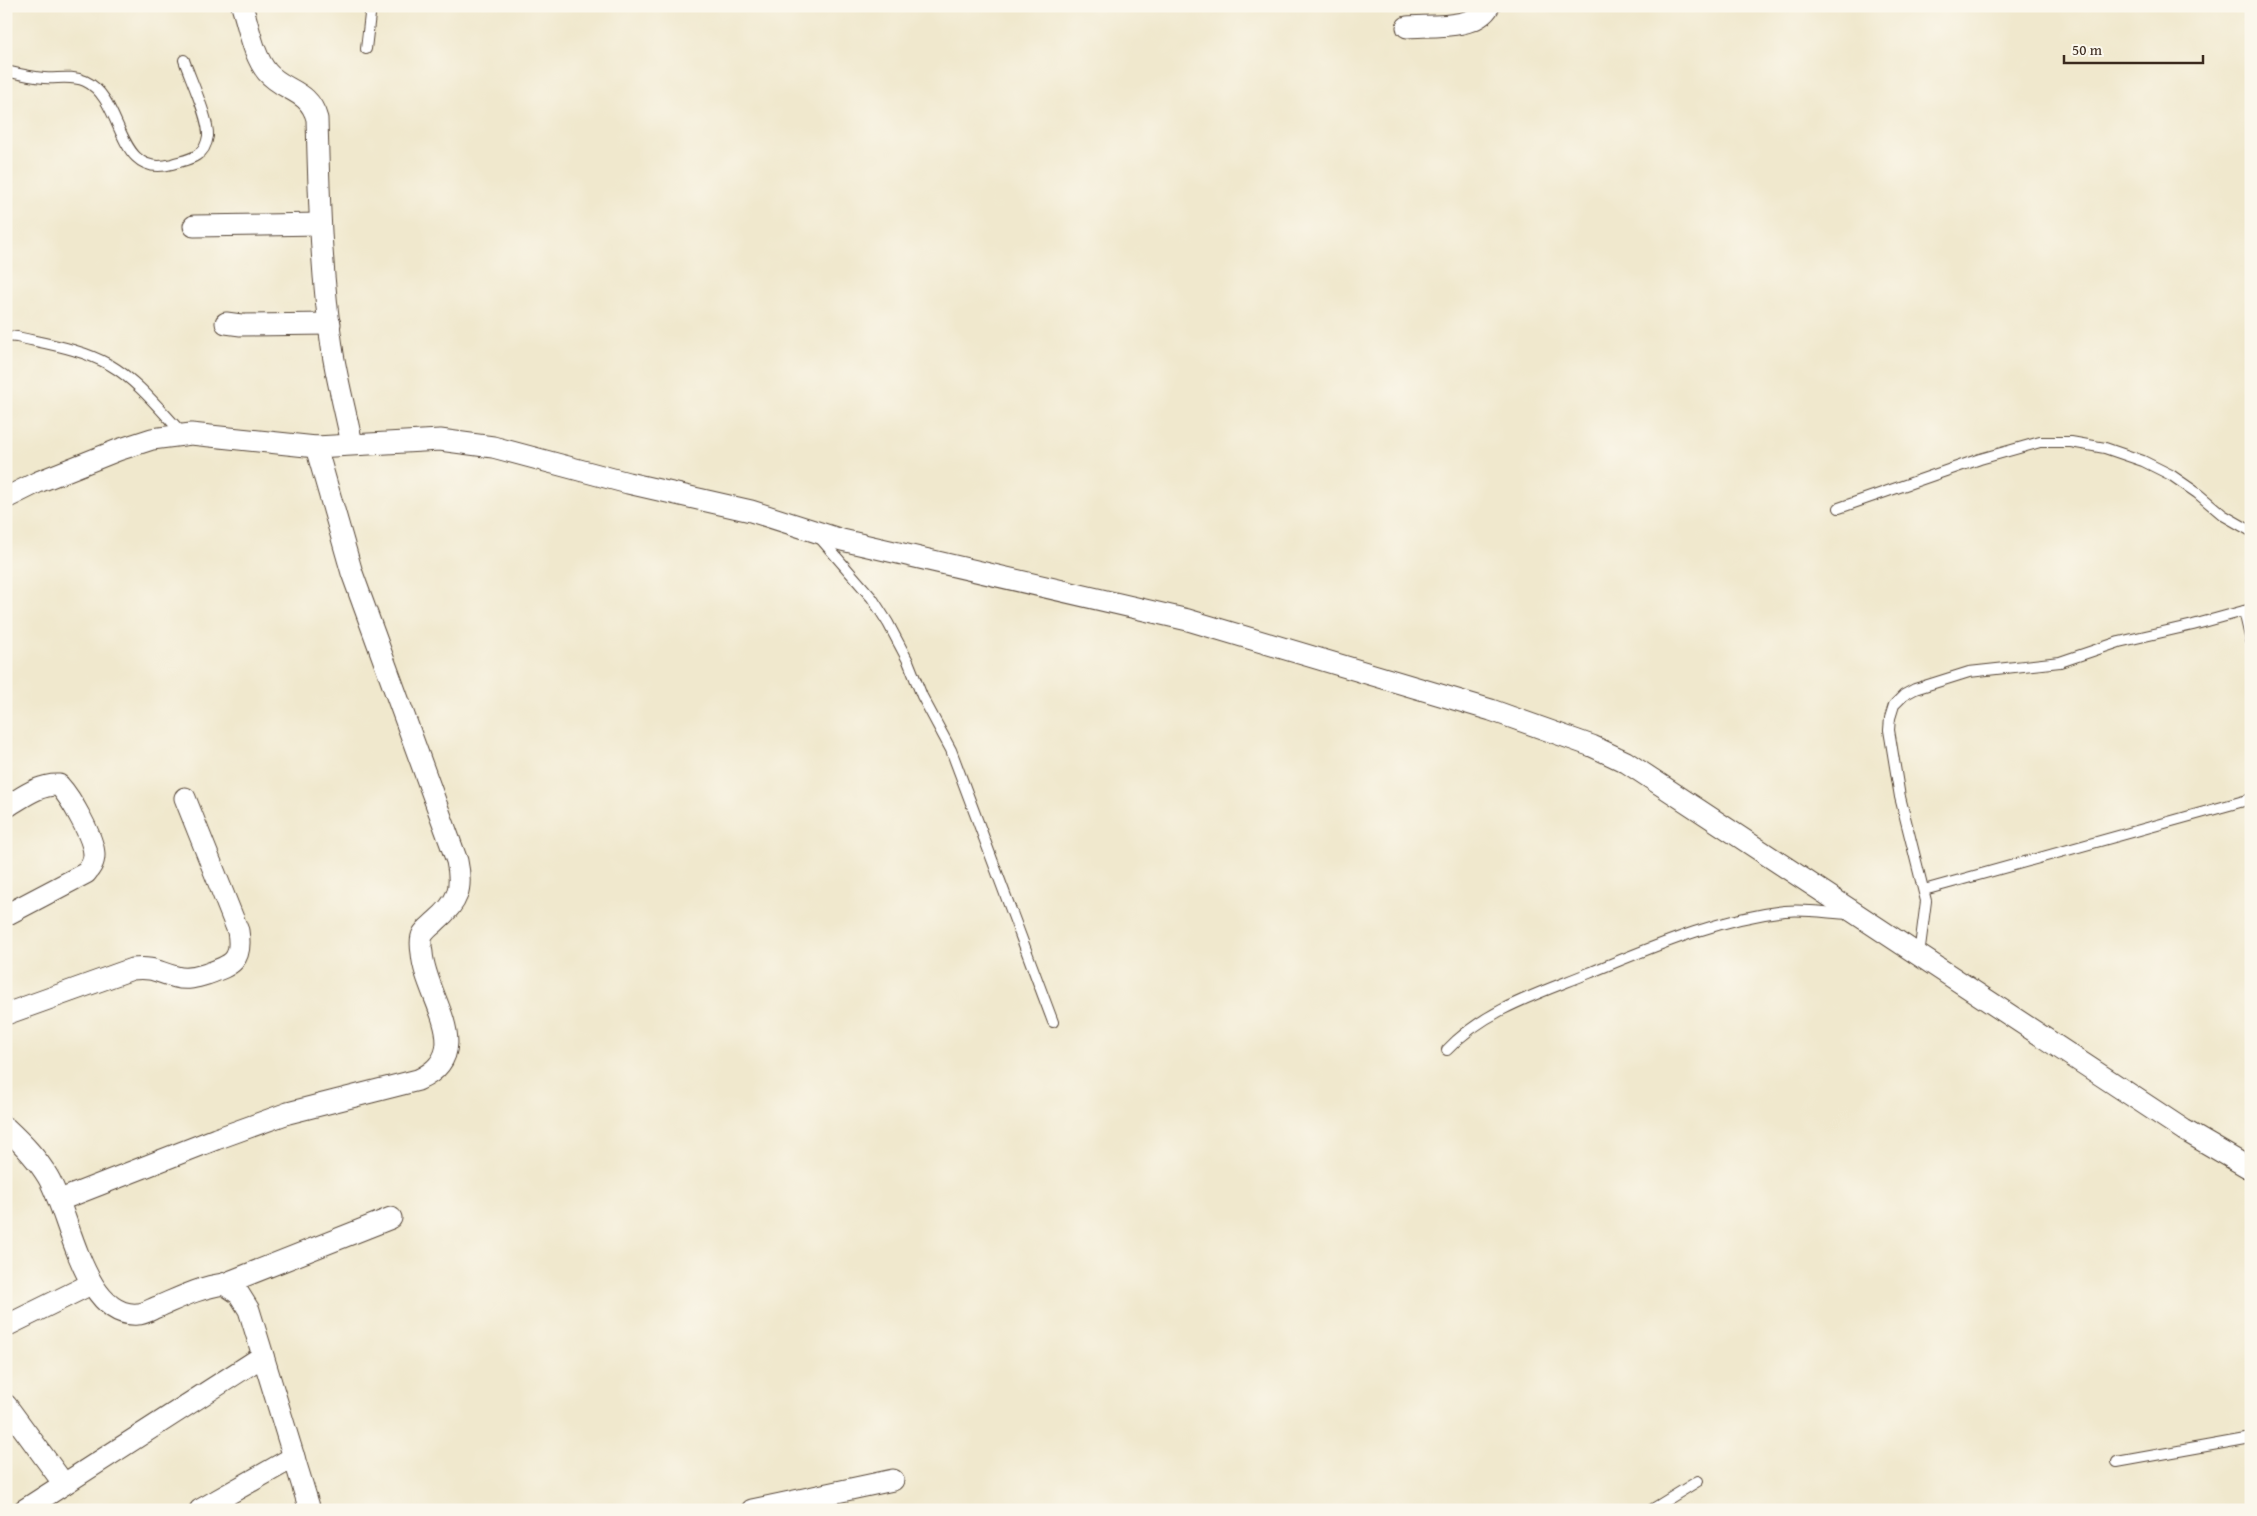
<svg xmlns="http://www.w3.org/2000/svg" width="2257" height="1516" font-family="'Gentium Book Plus',serif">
<rect width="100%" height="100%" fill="#fbf7ec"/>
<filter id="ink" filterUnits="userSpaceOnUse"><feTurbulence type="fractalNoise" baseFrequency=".02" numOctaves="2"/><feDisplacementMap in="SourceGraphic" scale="10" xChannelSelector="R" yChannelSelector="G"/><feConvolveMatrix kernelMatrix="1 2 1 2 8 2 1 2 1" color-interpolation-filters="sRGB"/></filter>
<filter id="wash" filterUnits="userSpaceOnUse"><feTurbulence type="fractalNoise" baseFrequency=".0096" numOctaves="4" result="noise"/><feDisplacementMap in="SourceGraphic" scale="20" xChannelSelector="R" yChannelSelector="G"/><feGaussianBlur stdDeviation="1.12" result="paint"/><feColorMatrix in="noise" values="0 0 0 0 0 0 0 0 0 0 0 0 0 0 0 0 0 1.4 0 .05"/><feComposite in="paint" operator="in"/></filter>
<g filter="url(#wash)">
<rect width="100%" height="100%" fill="#f0e8cd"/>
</g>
<g filter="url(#ink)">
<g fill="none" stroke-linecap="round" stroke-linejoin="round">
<defs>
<g id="service">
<polyline points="366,49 371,6"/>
<path d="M6,71c13,3 25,6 38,7 13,1 28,-3 41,3 40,18 30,99 87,83 9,-3 18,-4 25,-9 7,-4 10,-12 11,-19 1,-18 -18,-58 -24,-76"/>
<path d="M6,336l11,1c31,7 65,12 93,28 28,16 51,46 73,69"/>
<polyline points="1839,508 1980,459 2040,442 2071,442 2105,448 2143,461 2171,475 2197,493 2223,515 2251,531"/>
<polyline points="820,538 872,598 888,623 908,661 922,696 951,750 1053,1022"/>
<polyline points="2244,611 2251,641"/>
<polyline points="1924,890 2251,799"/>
<polyline points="1919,955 1926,901 1900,797 1889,730 1890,718 1894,705 1904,695 1915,689 1969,672 2060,662 2119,642 2193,625 2251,609"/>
<path d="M1447,1050c37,-40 93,-57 142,-77 64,-26 127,-54 196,-62 20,-2 44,2 64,3"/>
<polyline points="2117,1462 2251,1438"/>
<polyline points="1651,1510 1698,1481"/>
</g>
<g id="minor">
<path d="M242,6c7,21 11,49 25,66 17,20 42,17 50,47 2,78 4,157 16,235 5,30 13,60 19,90"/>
<path d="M1407,27c24,-2 69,3 82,-21"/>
<polyline points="194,226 320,224"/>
<polyline points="226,323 241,325 330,324"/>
<polyline points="6,498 38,482 118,450 152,439 191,434 316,447 440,440 493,447 628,483 751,511 842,540 1188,620 1491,710 1592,746 1626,762 2184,1130 2251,1169"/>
<path d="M6,807c17,-10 33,-23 53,-22 12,13 35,53 35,70 0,8 -4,13 -8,18l-80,42"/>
<path d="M6,1014l126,-45c24,-2 24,3 44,8 11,3 21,0 31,-3 25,-9 36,-13 31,-43l-53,-133"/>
<path d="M6,1128c16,15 31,30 42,49 22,37 36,142 90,137 7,0 15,-6 22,-8 21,-9 41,-19 64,-22l15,10 10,16 61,200"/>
<path d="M60,1200l156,-61 72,-26 130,-33c61,-28 7,-82 4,-127 -1,-6 -2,-14 1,-19 3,-5 9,-9 13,-13 22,-19 27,-32 21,-60l-105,-288 -36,-126"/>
<polyline points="224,1284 391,1218"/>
<polyline points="6,1326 91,1284"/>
<polyline points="6,1405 64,1484"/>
<polyline points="24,1510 263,1356"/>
<polyline points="200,1510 294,1457"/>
<polyline points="752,1510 893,1480"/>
</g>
</defs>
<!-- service casing -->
<use href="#service" stroke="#564638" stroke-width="12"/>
<!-- minor casing -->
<use href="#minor" stroke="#564638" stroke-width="23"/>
<!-- service -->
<use href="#service" stroke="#fff" stroke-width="10"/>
<!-- minor -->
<use href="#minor" stroke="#fff" stroke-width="21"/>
</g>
</g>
<!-- margin -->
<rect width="2257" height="1516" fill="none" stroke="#fbf7ec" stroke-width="25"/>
<!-- scale -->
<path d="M2064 55v8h139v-8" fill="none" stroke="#3b2a1e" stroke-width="2.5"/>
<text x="2072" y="55" font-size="15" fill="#3b2a1e" stroke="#fbf7ec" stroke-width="4" paint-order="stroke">50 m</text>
</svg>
